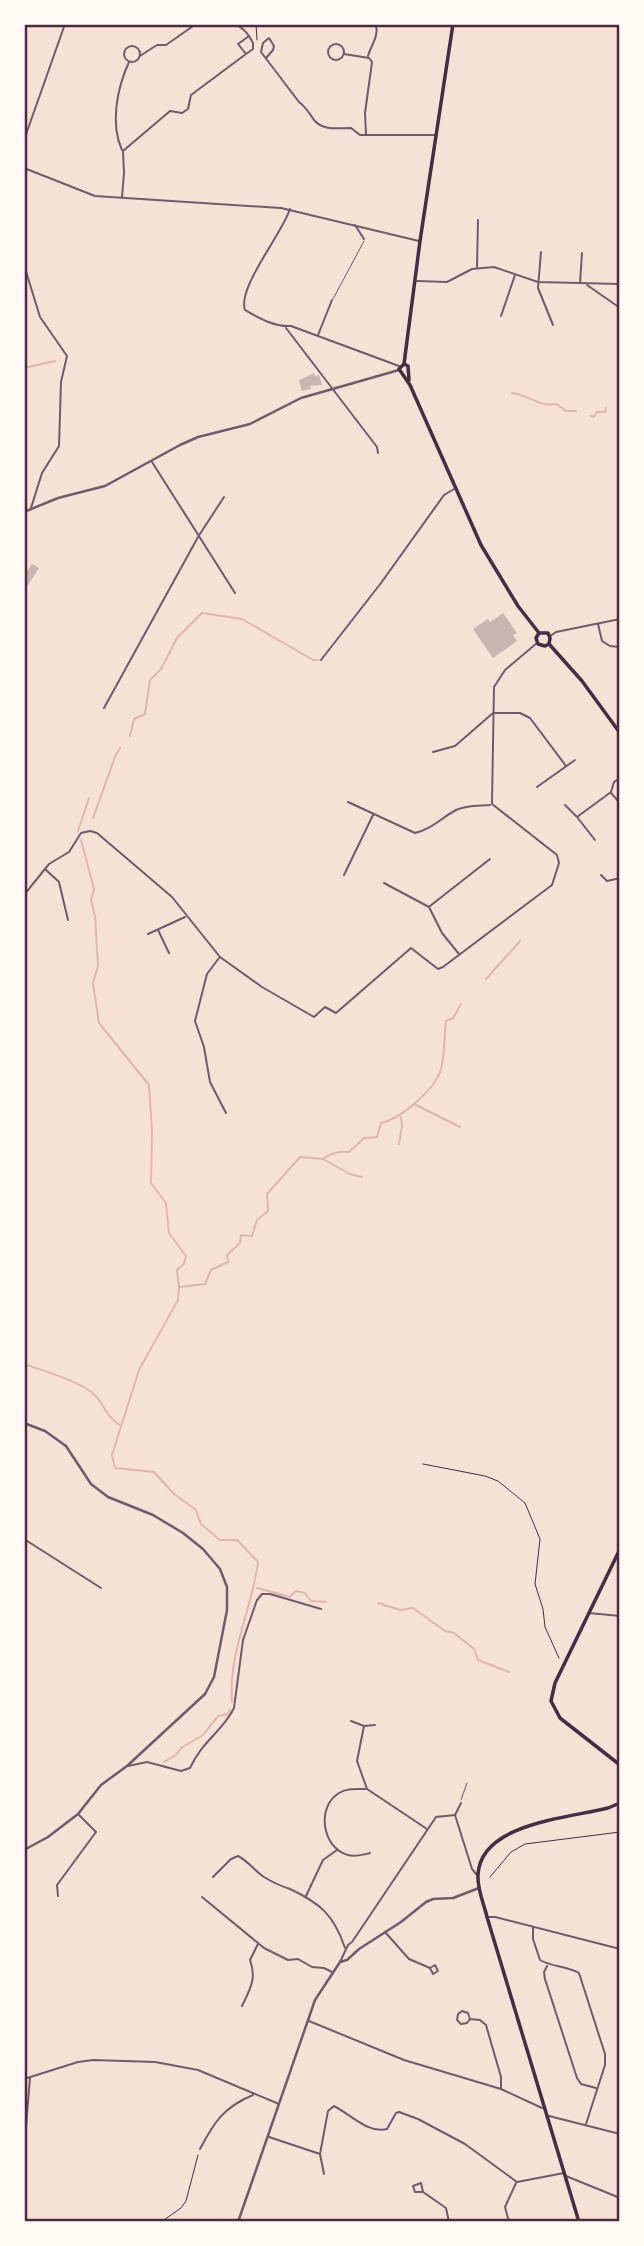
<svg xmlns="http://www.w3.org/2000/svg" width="644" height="2246" font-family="Karla,sans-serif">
<rect width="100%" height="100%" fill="#f7e1d7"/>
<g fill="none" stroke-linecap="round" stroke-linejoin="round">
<!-- stream -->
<g stroke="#dcb8b0" stroke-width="2">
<polyline points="24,368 55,361"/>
<path d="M512,393c17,2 26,14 44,11l10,7h10"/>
<polyline points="591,416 594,417 597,412 605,412 606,408"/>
<polyline points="130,736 134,719 145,714 150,680 161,669 177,638 202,613 242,619 313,660 319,660"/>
<polyline points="93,818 115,757 120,748"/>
<polyline points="78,831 89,798"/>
<polyline points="81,840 94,889 91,900 95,916 98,966 93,983 99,1023 149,1085 152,1132 151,1183 166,1203 169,1233 186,1256 184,1264 177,1270 179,1287"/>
<polyline points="486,979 520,941"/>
<polyline points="414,1104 460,1127"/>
<polyline points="399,1144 402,1126 401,1117"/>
<polyline points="323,1159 350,1174 362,1177"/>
<path d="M24,1364c19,7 46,14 63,25 17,10 16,26 33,36"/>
<polyline points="257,1588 290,1597 296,1591 305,1593 311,1601 326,1602"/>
<polyline points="378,1603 400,1610 413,1608 445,1631 454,1633 474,1649 478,1660 509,1672"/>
<path d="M232,1702c-4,-49 20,-92 26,-140l-21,-22h-17l-19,-16 -5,-14 -22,-16 -20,-22 -39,-4 -3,-13 27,-85 39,-70 1,-13 26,-3 6,-14 17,-8 -1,-7 13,-12 1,-8 11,1 5,-16 11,-9 -1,-17 33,-37 23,2c8,-6 16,-8 26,-7l15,-14 13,-1 4,-14c19,-4 52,-32 59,-51 5,-12 4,-37 6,-51l7,-3 8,-14"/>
<polyline points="164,1762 176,1755 181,1748 203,1735 218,1716 228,1714 230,1710"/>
</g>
</g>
<!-- building -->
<g fill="#ccb4b1">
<polygon points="314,373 315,376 319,375 322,385 310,386 311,389 302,391 299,380"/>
<polygon points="32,564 39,568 24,591 24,575"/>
<polygon points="503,613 517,633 513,635 517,641 493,658 473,629 488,619 490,622"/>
</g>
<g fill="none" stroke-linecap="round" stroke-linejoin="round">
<!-- path -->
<g stroke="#4a2c40" stroke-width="1">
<polyline points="256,24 257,40"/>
<polyline points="423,1464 485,1476 498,1481 525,1503 540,1539 535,1584 543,1609 545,1627 559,1658"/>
<polyline points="490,1877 511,1852 525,1844 620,1832"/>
<polyline points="161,2222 181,2208 186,2201 198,2155"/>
</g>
<!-- service -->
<g stroke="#755966" stroke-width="1">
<polyline points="333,299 364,241"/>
<polyline points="461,1800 467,1783"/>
</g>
<!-- minor -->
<g stroke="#755966" stroke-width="2">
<path d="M217,24c16,1 22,-2 32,12"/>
<circle cx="336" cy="52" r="8"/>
<circle cx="132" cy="54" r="8"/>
<polyline points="344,54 369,58 372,62 365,113 366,134"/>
<polyline points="140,56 157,45 166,45 196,24"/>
<path d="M368,56c3,-11 11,-19 8,-32"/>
<path d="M266,58l7,-8 1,-4 -5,-8 -6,5 -2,9 38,50c7,5 10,11 15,18 9,11 24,8 37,8l9,7h75"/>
<polyline points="24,140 65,24"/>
<path d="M122,150c-12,-26 -5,-62 7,-88"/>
<polyline points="24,168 95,196 281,208 419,241"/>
<polyline points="122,197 124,173 123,151 170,111 182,113 188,109 191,95 246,54 253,49 253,43 249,36 238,44 246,54"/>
<polyline points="620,208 620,226"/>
<path d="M290,209c-8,25 -53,79 -45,101 14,8 29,17 46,16l108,40"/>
<polyline points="355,225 364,239"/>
<polyline points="541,252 538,288 553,325"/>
<polyline points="24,265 40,317 67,356 61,382 59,446 42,473 31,508"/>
<polyline points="477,267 478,220"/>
<polyline points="417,281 447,282 472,269 494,267 538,282 620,284"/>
<polyline points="580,283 582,253"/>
<polyline points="587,285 620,308"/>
<polyline points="501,316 515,275"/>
<polyline points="286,328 377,447 378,453"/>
<polyline points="318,335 332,300"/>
<polyline points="152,462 235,593"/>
<polyline points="598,624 602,641 610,646 620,647"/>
<polyline points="550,636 556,632 620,619"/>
<polyline points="321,660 381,583 444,495 454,489"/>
<polyline points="104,708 198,537 224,497"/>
<polyline points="433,752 455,746 493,713 520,713 530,718 566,766"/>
<polyline points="537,787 575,760"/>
<polyline points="611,793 620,803"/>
<path d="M348,802l67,31c17,-4 26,-15 41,-23 10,-5 23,-4 34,-5"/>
<polyline points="492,803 494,687 505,670 537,643"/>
<polyline points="565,805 576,816"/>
<polyline points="595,840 577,817 611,792 614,782 620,778"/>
<polyline points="45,869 59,882 68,920"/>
<polyline points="344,875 373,815"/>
<polyline points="601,875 607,881 620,878"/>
<polyline points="384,883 429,907 442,933 459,954"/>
<polyline points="24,895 49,864 69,852 81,833 90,831 97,833 172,897 220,957 262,987 314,1017 325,1007 336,1013 411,948 438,969 443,967 552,885 559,863 557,855 492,804"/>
<polyline points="430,906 490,859"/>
<polyline points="158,930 169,953"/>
<polyline points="148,934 185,917"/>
<polyline points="219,958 207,974 195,1021 204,1047 210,1082 226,1113"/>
<polyline points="24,1539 101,1588"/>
<polyline points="589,1613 620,1616"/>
<polyline points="351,1721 364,1726 375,1725"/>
<polyline points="364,1726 357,1761 367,1789 427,1829"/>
<path d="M128,1766l19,-4 34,9 9,-3c12,-27 33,-37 44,-60l9,-68 14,-40 5,-6h8l51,15"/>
<path d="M366,1789c-9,0 -19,-1 -27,4 -23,14 -17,55 9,62 7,2 14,0 22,-2"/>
<polyline points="461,1803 455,1815 472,1869 477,1875"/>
<path d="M213,1877l18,-18 7,-3c10,5 17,15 26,21 8,5 17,9 26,12 30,14 44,26 55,59"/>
<polyline points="58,1896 57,1885 96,1832 78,1814"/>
<polyline points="306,1896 323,1860 337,1850"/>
<polyline points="202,1897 264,1948 288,1960 298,1959 312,1967 324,1968 332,1972"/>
<polyline points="488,1917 495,1917 620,1949"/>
<path d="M533,1927v12l7,21c12,7 27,6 39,13l26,81v11l-19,59"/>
<polyline points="385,1932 409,1959 430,1968 433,1974 438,1971 435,1965 430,1968"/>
<polyline points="340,1962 348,1945 352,1942 436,1817 455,1815"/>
<polyline points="547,1966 544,1972 545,1979 577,2078 581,2084 596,2088"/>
<path d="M242,2006c8,-17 15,-27 8,-46l8,-16"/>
<polyline points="470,2019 467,2023 461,2024 457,2020 458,2014 462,2011 468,2013 470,2019 480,2020 486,2025 501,2077 501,2089"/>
<polyline points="309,2021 404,2060 501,2089 542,2108"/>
<polyline points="24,2079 78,2062 93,2060 155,2062 198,2070 279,2104"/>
<polyline points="549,2116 620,2134"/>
<polyline points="269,2137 320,2154 324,2174"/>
<path d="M200,2149c14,-27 24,-42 53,-54"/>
<polyline points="24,2151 30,2078"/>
<path d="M320,2154l8,-43 6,-5c16,8 34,28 53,23l9,-16 3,-1 19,7 47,25 52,38 47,-9"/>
<polyline points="566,2176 620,2198"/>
<polyline points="423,2192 421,2183 413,2186 415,2192 423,2192 446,2208 449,2222"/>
<polyline points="509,2222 505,2207 516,2183"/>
</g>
<!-- tertiary -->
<g stroke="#755966" stroke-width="2.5">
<polyline points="24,512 58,498 105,486 180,445 198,437 250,424 301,398 399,370"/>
<polyline points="24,1423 45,1431 66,1446 91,1484 108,1497 153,1515 183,1533 203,1549 220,1569 227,1587 227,1610 214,1677 205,1694 127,1766 101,1785 78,1814 48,1837 24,1850"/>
<polyline points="238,2222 315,2000 340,1962 347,1960 359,1949 401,1922 426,1902 433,1899 453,1898 479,1888"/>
</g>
<!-- primary -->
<g stroke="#4a2c40" stroke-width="3.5">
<polyline points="453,24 420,241 404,364 399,369 410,385 481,545 518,606 539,633"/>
<polyline points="404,364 408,366 409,380"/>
<polyline points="539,633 536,638 538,644 545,646 549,644"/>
<polyline points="539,633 548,633 550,638 549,644"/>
<polyline points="549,644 582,681 620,733"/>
<polyline points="620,1549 555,1683 551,1701 560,1718 620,1765"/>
<path d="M579,2222l-92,-305c-3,-13 -10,-28 -9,-42 2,-52 91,-57 130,-67l12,-5"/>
</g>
</g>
<!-- border -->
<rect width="644" height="2246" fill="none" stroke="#fffaf5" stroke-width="52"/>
<rect x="26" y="26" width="592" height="2194" fill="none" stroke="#4a2c40" stroke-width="2.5"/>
</svg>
